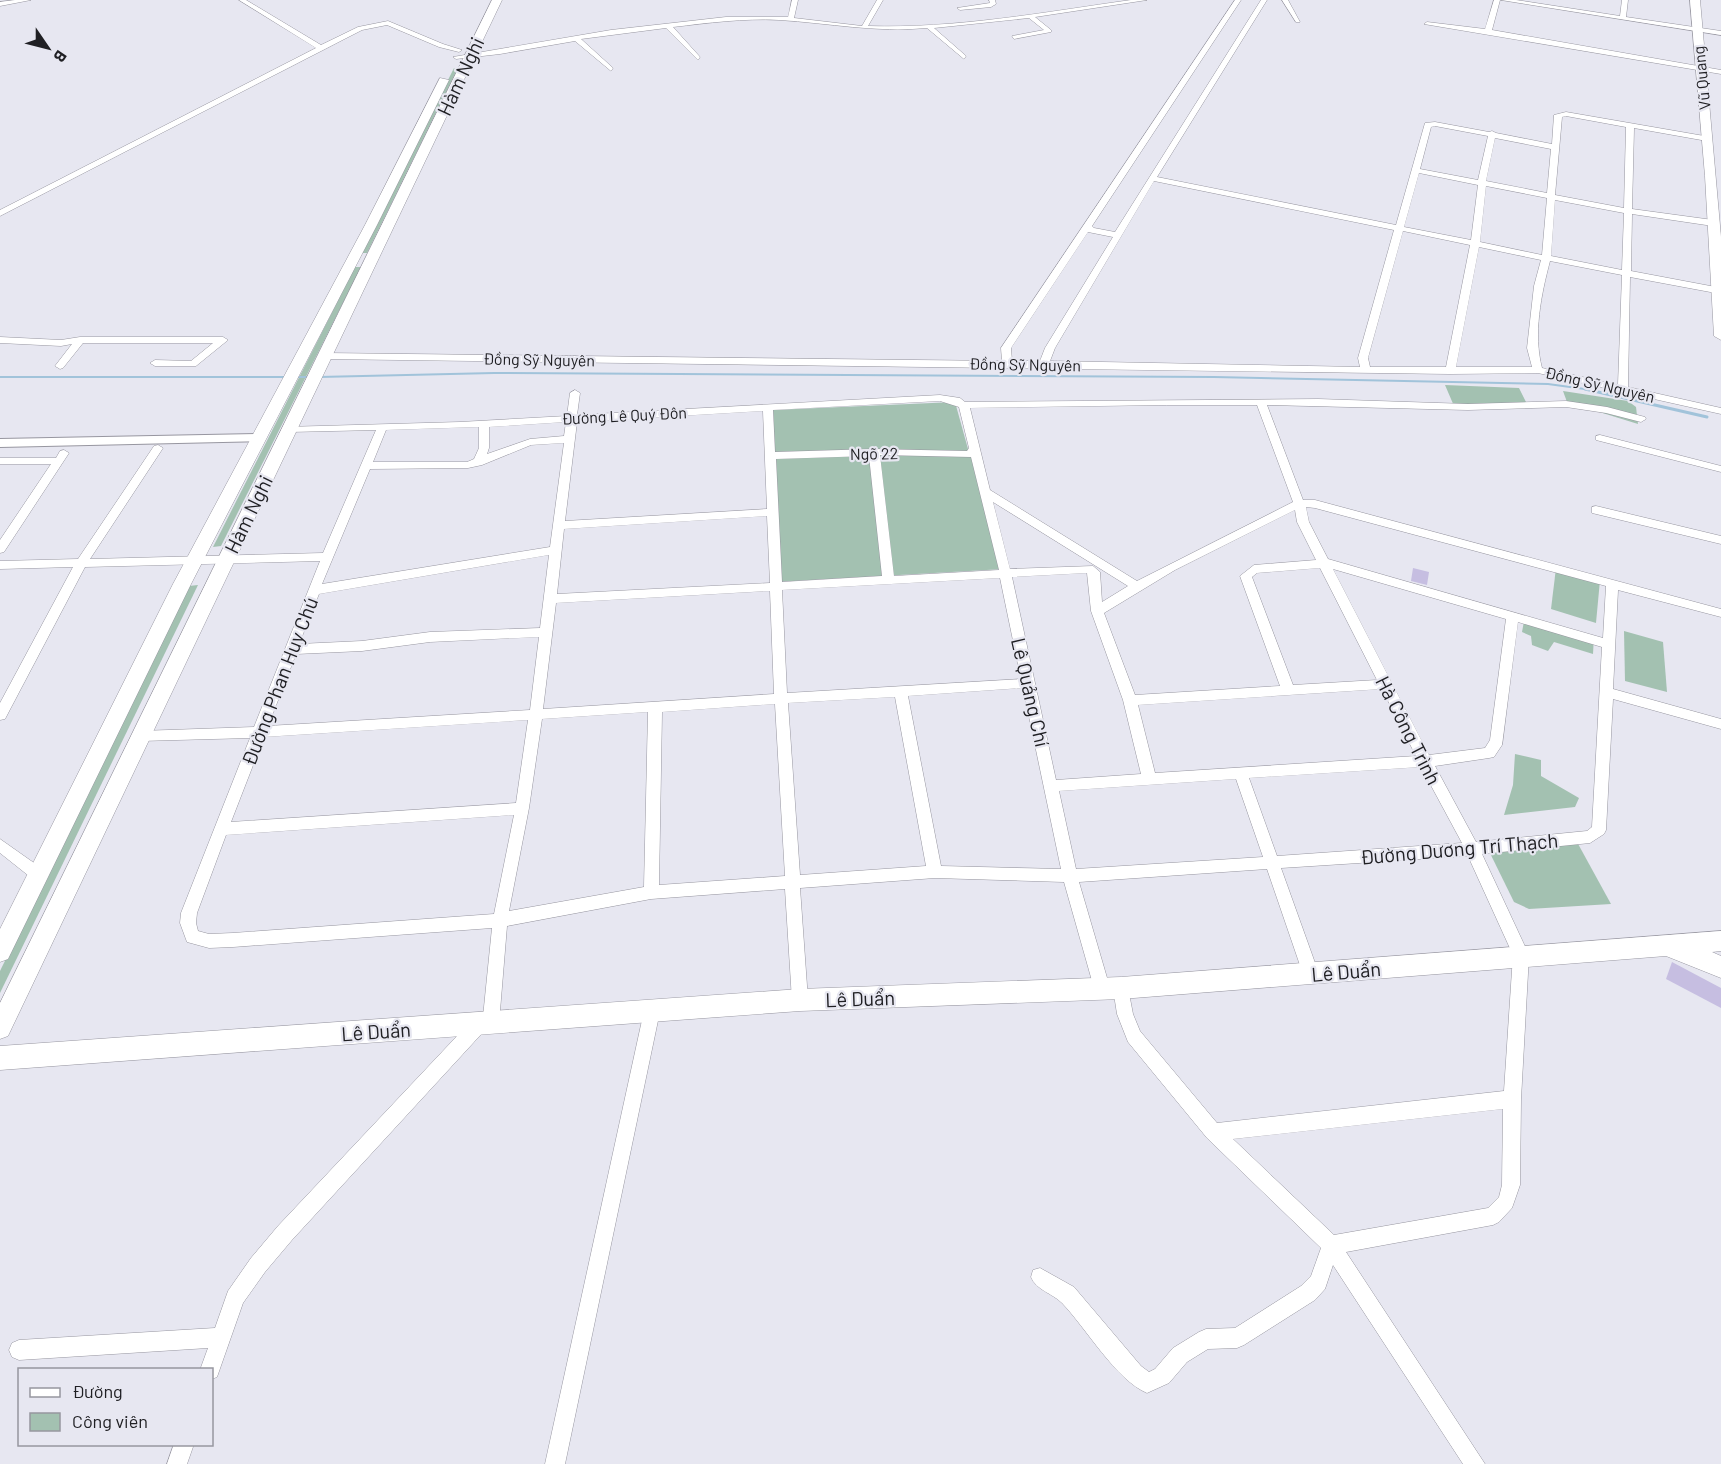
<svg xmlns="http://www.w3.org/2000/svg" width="1721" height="1464" font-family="Barlow,sans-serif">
<rect width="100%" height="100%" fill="#e7e7f1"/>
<!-- green -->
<g fill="#a3c1b1">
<polygon points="454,68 458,68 367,253 361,253"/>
<polygon points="355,267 361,267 221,546 213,547"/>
<polygon points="1445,385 1519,388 1527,404 1483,403 1483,407 1454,406"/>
<polygon points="1563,391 1628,401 1636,407 1638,424 1567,402"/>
<polygon points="955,402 968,449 975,449 1004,569 777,582 773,410"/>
<polygon points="1556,568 1600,580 1596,623 1551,609"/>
<polygon points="198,585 0,993 0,971 189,586"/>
<polygon points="1525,616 1594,636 1593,654 1554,642 1548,651 1532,645 1531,636 1522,632"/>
<polygon points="1624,631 1663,642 1667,692 1625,681"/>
<polygon points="1515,754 1541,760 1541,776 1579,798 1575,807 1504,815 1513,785"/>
<polygon points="1577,842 1611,904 1529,909 1514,902 1487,847"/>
</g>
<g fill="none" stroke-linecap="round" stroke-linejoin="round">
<!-- stream-far1 -->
<g stroke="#a1c3da" stroke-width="2">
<polyline points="0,377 287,377"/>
<polyline points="295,377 311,377"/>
<polyline points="319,377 494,373 1214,377 1548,384 1592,390"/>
</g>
<!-- stream -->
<polyline stroke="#a1c3da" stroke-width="3" points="1585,389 1707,417"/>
</g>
<!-- building -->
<g fill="#c6bee1">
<polygon points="1413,568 1429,572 1427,585 1411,581"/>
<polygon points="1672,962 1721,988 1721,1008 1666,979"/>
</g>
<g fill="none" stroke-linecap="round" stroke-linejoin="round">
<defs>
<g id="minor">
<polygon points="15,0 31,0 0,6 0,2"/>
<polygon points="239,0 246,0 321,45 358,27 388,21 443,44 462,50 459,52 439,47 387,25 362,30 0,216 0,210 316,48"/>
<path d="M792,0h6l-4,18 68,8 15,-26h6l-15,26c86,3 178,-14 263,-26h16l-112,17 16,13v2l-37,7 -2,-3 32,-6 -15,-12 -95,10 32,28 -2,3 -37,-31c-51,5 -98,-5 -148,-8 -35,-2 -71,3 -106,7l27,30 -2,3 -32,-32 -85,11 32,29 -2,3 -36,-30 -75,13 -44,5 -3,-2 158,-27 115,-13h62z"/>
<polygon points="989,0 995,0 996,4 991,7 960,10 957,8 990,3"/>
<path d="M1235,0h6l-149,226 2,2 21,4 146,-232h6l-110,177 239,48 29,-102 10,-1 54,10 3,-1 4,2 56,11 2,-29 12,-3 144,25v4h-3l-73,-13 -2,81 81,11 4,3 -4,3 -81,-12 -1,57 90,17v6l-91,-17 -2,110 93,21v6l-183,-41 -88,1 -1125,-15 -5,-3 5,-3 677,8 -1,-13zM1566,116l60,11 -2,81 -69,-13 7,-78zM1435,126l53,10 -10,44 -58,-11 11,-42zM1495,138l56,11 -4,44 -61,-12zM1419,173l59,12 -7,55 -67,-13zM1154,181l240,49 -36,128 2,9 -310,-6 5,-13zM1486,186l61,12 -5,57 -62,-13zM1555,200l69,13 -2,57 -71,-14zM1403,231l67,14 -24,122h-76l-2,-9zM1088,232l25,5 -68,111 -5,13h-28l-1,-13zM1479,247l62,13 -7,26 -7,62 5,19h-76zM1550,261l72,14 -4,110 -76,-17c-9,-34 -1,-73 8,-107z"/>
<polygon points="1282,0 1288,0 1300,22 1296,22"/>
<polygon points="1494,0 1500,0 1492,30 1721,70 1721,74 1424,24 1427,22 1485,29"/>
<polygon points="1501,0 1516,0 1620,16 1622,0 1628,0 1626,17 1721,31 1721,35"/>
<polygon points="0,337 61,340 80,337 223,337 228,340 196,366 155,366 150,363 155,360 191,361 213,343 83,343 63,368 60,369 55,366 72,344 61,346 0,343"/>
<path d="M575,390l5,3 -3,22 363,-20 20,3 5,4 353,-3 150,5 98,-3 41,6 38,10 1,2 -5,3 -35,-9 -40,-6 -98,3 -201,-5 36,95h12l406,109v8l-103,-27 -5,99 108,30v10l-108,-30 -7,131 -2,4 -14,9 -108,11 47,101 -8,144 -1,86 -8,23 -13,14 -6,3 -147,27 139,212h-22l-130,-199 -8,24 -10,11 -71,45 -7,3 -29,1 -21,13 -18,21 -22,10c-31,-13 -61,-65 -85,-90 -10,-10 -26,-13 -31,-26l2,-7 7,-2 34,19 67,79 8,6 6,-3 18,-21 26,-16 7,-3 29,-1 66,-42 10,-10 10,-28 -114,-110 -79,-96 -11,-28 -4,-26 2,-5 6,-2 6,2 6,31 7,17 77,92 287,-32 9,-136 -45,-99 -187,12 38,106 -2,5 -6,2 -6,-2 -2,-5 -36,-105 -188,13 31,106 -2,5 -6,2 -6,-2 -2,-5 -30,-106 -129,-4 -135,10 8,112 -2,5 -6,3 -6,-3 -2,-5 -7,-111 -134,10 -144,27 -8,97 -2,6 -6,2 -5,-2 -194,211 -27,32 -22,31 -26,74 -5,2v-9h-12l8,-22 -189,12 -7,-3 -3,-7 3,-7 7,-3 196,-12 13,-37 23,-33 27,-32 196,-208 9,-1 9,-89 -259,19 -24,1 -22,-6 -7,-19 1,-10 69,-175 -110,3 -5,-1 -2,-4 2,-4 5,-1 114,-4 66,-166 -235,6 -80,152 -5,1v-17l73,-136 -73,2v-8l78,-2 76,-113 4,-1 5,3 -73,111 233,-6 53,-123 -87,2 -4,-1v-4l175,-5 107,-6 3,-23zM940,401l19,6 10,41 -2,3 -93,-2 -99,3 -2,-42zM1167,405h90l36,97 -156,79 -147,-91 -20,-82zM763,411l4,98 -202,12 12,-99zM566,422l-2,14 -34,3 -43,15 2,-6v-21zM479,427v21l-5,11 -7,3h-94l13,-32zM564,443l-14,104 -228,37 48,-115 98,-1 14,-3 49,-20zM880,455l91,2 28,113 -105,6zM869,456l13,120 -100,6 -6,-123zM993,502l135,84 -26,16 -2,-30 -7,-6 -83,3zM1306,507l9,1 291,78 -3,52 -275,-79 -19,-37zM1295,510l2,12 19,38 -62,5 -14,11 40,110 -145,9 -31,-82 71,-43zM767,516l3,67 -213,11 7,-65zM549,555l-9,73 -110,4 -68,9 -63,3 20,-50zM1320,568l57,112 -84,5 -41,-108 5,-4zM1333,569l173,50 -16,121 -5,8 -56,7zM1087,573l4,38 32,89 18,74 -85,6 -44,-203zM1000,578l21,101 -234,14 -5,-103zM770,591l4,103 -231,15 13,-106zM1518,622l84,25 -10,180 -5,4 -111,11 -41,-76 54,-8 5,-1 8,-12zM539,637l-9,73 -262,16 28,-72 66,-3 68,-9zM1023,688l38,181 -120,-3 -33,-170zM1382,689l34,67 -261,17 -17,-68zM895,697l31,169 -126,9 -12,-172zM775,704l10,172 -126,9 3,-173zM648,712l-4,175 -135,24 20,-103 13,-89zM528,720l-12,83 -285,19 33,-85zM1421,767l41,76 -185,13 -28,-78zM1236,779l27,78 -187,12 -17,-78zM514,815l-20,99 -261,19 -24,1 -11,-3 -2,-8 1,-10 29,-78zM1503,1109l-1,76 -3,12 -11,11 -154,27 -101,-96z"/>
<polygon points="1600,435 1721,466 1721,472 1596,440 1596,436"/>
<polygon points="64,450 69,453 4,552 0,553 0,540 51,464 0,464 0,458 56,458 60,451"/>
<polygon points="1596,506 1721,536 1721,544 1592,513 1592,507"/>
<polygon points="0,839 44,870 46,875 44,880 39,881 34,880 0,853"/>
<polygon points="652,1003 658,1006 660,1011 565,1464 545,1464 644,1011 646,1006"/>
<polygon points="174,1444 194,1444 187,1464 167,1464"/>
</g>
<polygon id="tertiary" points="259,434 264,435 265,438 264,441 0,447 0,439"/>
<g id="secondary">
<polygon points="492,0 502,0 8,1036 0,1039 0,1003"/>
<polygon points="1690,0 1700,0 1721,237 1721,340 1714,336 1705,176"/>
<polygon points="440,78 449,80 377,225 191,584 8,959 0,962 0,929 173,584 365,225"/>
<polygon points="1721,931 1721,951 1712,952 1721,956 1721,978 1666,956 1121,999 800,1011 0,1070 0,1046 800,989 1121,977"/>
</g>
</defs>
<!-- minor casing -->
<use href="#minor" stroke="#9796a0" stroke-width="1"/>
<!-- tertiary casing -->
<use href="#tertiary" stroke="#9796a0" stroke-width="2"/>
<!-- secondary casing -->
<use href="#secondary" stroke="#9796a0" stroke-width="1"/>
<!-- minor -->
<use href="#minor" fill="#fff" fill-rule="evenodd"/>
<!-- tertiary -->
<use href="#tertiary" fill="#fff" fill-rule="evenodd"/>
<!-- secondary -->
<use href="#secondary" fill="#fff" fill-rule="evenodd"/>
</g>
<g text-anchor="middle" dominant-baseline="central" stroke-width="4.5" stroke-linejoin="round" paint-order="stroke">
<!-- far-street labels -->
<g font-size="16" fill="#202024" stroke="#e7e7f1">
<text transform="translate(1701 78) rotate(-96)">Vũ Quang</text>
<text transform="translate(539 359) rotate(1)">Đồng Sỹ Nguyên</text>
<text transform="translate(1025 364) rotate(1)">Đồng Sỹ Nguyên</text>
<text transform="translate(1600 384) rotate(13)">Đồng Sỹ Nguyên</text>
<text transform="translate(624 415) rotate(-3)">Đường Lê Quý Đôn</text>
<text transform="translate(874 453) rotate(-1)">Ngõ 22</text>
</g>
<!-- street labels -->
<g font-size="20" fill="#202024" stroke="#e7e7f1">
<text transform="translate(460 76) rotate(-65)">Hàm Nghi</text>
<text transform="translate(248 514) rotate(-64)">Hàm Nghi</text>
<text transform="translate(279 681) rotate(-69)">Đường Phan Huy Chú</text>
<text transform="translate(1031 692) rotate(77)">Lê Quảng Chí</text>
<text transform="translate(1409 730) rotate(63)">Hà Công Trình</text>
<text transform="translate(1459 848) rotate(-5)">Đường Dương Trí Thạch</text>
<text transform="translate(1346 971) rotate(-5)">Lê Duẩn</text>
<text transform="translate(860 998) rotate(-2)">Lê Duẩn</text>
<text transform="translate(376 1031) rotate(-4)">Lê Duẩn</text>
</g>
</g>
<!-- legend -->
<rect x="18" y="1368" width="195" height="78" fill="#e7e7f1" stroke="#97979f" stroke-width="1.5"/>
<rect x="30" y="1388" width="30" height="9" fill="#ffffff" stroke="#97979f" stroke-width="1.5"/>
<text x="72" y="1398" font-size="18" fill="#202024">Đường</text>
<rect x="30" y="1413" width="30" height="18" fill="#a3c1b1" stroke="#97979f" stroke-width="1.5"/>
<text x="72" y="1428" font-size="18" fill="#202024">Công viên</text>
<!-- north arrow -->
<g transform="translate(48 48) rotate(125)" stroke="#e7e7f1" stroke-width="4.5" paint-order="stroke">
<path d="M0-4.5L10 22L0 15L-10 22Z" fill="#202024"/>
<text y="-9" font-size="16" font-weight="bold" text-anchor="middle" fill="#202024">B</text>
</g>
</svg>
